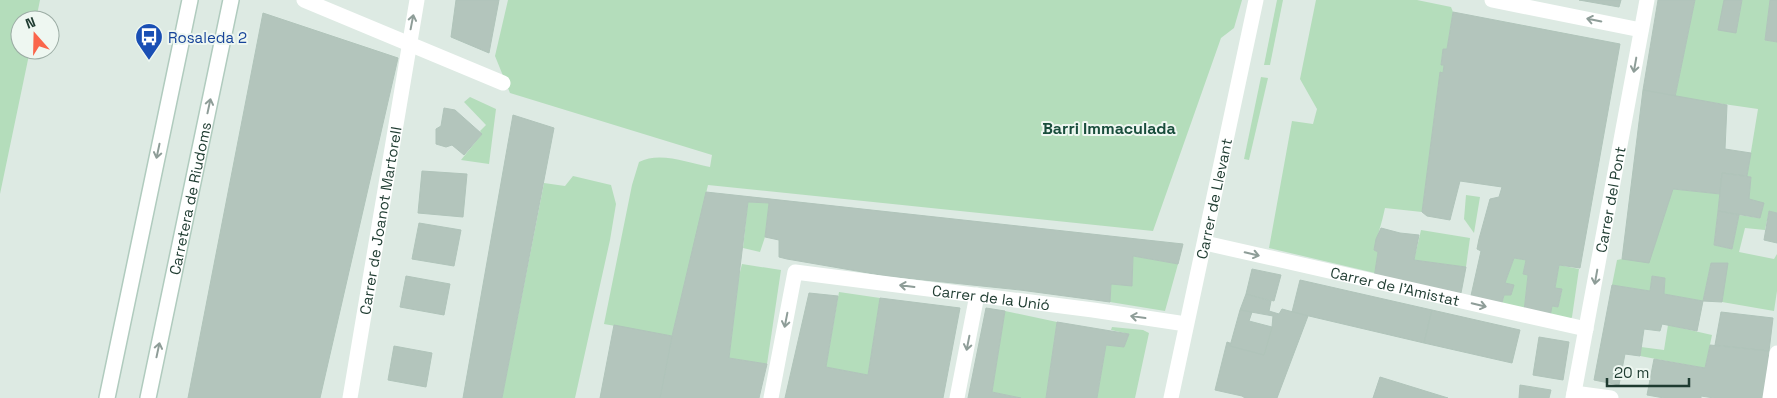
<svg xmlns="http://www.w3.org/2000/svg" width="1777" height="398" font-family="'Space Grotesk',sans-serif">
<rect width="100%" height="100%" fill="#ddeae3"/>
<!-- green -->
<g fill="#b4ddbb">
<polygon points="0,0 40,0 36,20 20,20 20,50 30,50 0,194"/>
<path d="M508,0h734l-8,28 -13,10 -68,193 -445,-46 -36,151 -68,-12 28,-139 7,-23c21,-11 49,1 71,5l2,-12 -202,-62 -15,-37z"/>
<polygon points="1277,0 1283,0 1270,65 1264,65"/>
<path d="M1316,0h101l34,7 2,5 -6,37 -4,1 -2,14 3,1 -1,8h-3l-18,139 -37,-4c-3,15 -8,28 -11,42l4,2 -3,21 -106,-25 23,-127 21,3 4,-15 -17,-30z"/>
<polygon points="1695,0 1724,0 1736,32 1742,0 1770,0 1765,40 1777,42 1777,213 1769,211 1765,230 1745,228 1739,252 1774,259 1777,254 1777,291 1774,311 1722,302 1727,263 1711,263 1703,301 1664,294 1665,278 1652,276 1650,291 1612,285 1617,260 1622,259 1673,189 1720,194 1714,245 1732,249 1739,215 1759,218 1764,204 1749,199 1751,177 1747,176 1758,109 1675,97"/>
<polygon points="1261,77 1268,78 1249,160 1244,159"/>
<polygon points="470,97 496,109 489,164 461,160 482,134 480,131 486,125 464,102"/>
<polygon points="573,176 611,185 616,204 610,240 575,398 502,398 544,183 565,186"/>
<polygon points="1466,195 1480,197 1474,233 1464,219"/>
<polygon points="748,202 769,203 765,237 760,252 743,248"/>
<polygon points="1421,230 1470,238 1466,267 1414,260"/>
<polygon points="1133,256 1178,264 1165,311 1110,302 1111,284 1132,285"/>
<polygon points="1514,258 1526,260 1523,274 1528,275 1524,310 1502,305 1504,295 1511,295 1513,285 1505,283"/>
<polygon points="742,264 781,270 767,364 729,358 739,276"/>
<polygon points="1559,265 1579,269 1572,317 1570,320 1550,314 1552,306 1558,307 1562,290 1555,288"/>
<polygon points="839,292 880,298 868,375 826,367"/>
<polygon points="1005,311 1057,322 1046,398 1021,398 992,392"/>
<polygon points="1668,325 1712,335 1705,368 1640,356 1641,347 1664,350"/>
<polygon points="1112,327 1143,330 1149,333 1135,398 1097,398 1106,345 1124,347 1129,334 1111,330"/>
</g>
<!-- building -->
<g fill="#b3c5bc" stroke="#b0c4ba">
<polygon points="456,0 499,0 489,53 451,37"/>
<polygon points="1579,0 1621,0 1619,7"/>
<polygon points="1658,0 1695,0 1675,97 1643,90"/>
<polygon points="1724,0 1742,0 1736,33 1718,30"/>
<polygon points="1770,0 1777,0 1777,42 1765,40"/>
<polygon points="1453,12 1620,44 1580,268 1559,265 1555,288 1562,289 1558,307 1552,306 1550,317 1524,311 1528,275 1523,274 1526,260 1514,258 1505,283 1514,285 1511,295 1504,295 1501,307 1470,300 1481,251 1477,249 1479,239 1490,199 1499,197 1502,187 1460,181 1450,220 1427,216 1422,212 1440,72 1443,73 1444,65 1441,65 1443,49 1447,49"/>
<polygon points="263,13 398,58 320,398 188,398"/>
<polygon points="1643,90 1727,105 1725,149 1751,153 1747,176 1722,173 1720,194 1673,189 1649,263 1622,259"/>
<polygon points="444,108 455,110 482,134 464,155 452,145 446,147 436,144 436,129 441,126"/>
<polygon points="513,115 554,128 502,398 463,398"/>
<polygon points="422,171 467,174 463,217 418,213"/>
<polygon points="1722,173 1751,177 1749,199 1764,203 1760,218 1718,211"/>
<polygon points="706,192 1183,244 1178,264 1133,256 1132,286 1111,284 1110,302 1020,290 886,276 787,259 779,257 779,240 765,237 769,203 748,202 729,358 767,364 759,398 660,398 672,336"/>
<polygon points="1718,211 1739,215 1732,249 1714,245"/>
<polygon points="1769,211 1777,213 1777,243 1764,240"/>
<polygon points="419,223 461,230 454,266 412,259"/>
<polygon points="1381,228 1400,233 1419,235 1414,260 1466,267 1461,293 1374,278 1378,252 1374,250 1376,239"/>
<polygon points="1711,263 1728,263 1722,302 1703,301"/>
<polygon points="1252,269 1281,275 1274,301 1246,294"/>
<polygon points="406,276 450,284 444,315 400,307"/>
<polygon points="1652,276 1665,278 1664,294 1703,301 1697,331 1662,324 1660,331 1644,329 1640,356 1625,354 1619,385 1594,380 1612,285 1650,291"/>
<polygon points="1300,280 1432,310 1424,343 1292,312"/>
<polygon points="809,293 838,296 826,367 868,375 880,298 960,308 943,398 785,398"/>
<polygon points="1246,294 1271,301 1269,311 1279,314 1282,309 1308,316 1277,398 1245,398 1242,396 1215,390 1227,342 1264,355 1272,327 1273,316 1240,310"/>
<polygon points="986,308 1005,311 992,392 1021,398 968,398"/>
<polygon points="1240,310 1252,312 1249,321 1272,327 1264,355 1230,346"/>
<polygon points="1432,310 1520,330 1512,363 1424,343"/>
<polygon points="1721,312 1773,318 1769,351 1715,345"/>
<polygon points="1057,322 1129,334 1124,347 1106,345 1097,398 1046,398"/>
<polygon points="614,325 672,336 660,398 600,398"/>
<polygon points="1539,337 1569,342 1563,380 1533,375"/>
<polygon points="1710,345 1769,351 1764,398 1714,398 1701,396 1701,398 1664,398 1647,395 1654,359 1705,368"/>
<polygon points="394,346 432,353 426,387 388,380"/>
<polygon points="1380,377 1448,398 1373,398"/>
<polygon points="1520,385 1551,390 1549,398 1519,398"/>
</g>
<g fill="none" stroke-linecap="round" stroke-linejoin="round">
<defs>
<g id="secondary">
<polyline points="107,398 190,0"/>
<path id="s6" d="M148,398l83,-398"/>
</g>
</defs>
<!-- secondary casing -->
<use href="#secondary" stroke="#b0cbbe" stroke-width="18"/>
<!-- minor -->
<g stroke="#fff" stroke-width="15">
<polyline points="304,0 503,83"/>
<polyline points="1492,0 1641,30"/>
<path id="s1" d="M1205,243l381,86"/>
<polyline points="1574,393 1611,398"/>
<path id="s2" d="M350,398l67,-398"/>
<path id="s3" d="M771,398l24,-126 298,38 93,14"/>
<polyline points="957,398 977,295"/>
<path id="s4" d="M1171,398l85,-398"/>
<path id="s5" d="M1573,398l74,-398"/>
<polyline points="1770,398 1777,353"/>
</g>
<!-- secondary -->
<use href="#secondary" stroke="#fff" stroke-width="15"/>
</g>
<!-- one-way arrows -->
<defs><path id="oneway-shaft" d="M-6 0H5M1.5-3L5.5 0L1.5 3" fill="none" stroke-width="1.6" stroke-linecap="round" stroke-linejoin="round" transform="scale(1.25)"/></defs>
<g stroke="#8e9d98">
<use href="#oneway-shaft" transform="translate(1594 20) rotate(-169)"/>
<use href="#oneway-shaft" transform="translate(412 22) rotate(-79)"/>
<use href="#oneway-shaft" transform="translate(1635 65) rotate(100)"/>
<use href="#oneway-shaft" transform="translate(209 106) rotate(-78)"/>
<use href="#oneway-shaft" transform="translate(158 151) rotate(102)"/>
<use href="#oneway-shaft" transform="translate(1252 254) rotate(13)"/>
<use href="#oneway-shaft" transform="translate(1596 277) rotate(100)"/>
<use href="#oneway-shaft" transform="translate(907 286) rotate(-173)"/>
<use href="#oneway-shaft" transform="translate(1479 305) rotate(13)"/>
<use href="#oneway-shaft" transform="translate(1138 317) rotate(-172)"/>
<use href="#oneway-shaft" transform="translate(786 320) rotate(101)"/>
<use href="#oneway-shaft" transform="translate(968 343) rotate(101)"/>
<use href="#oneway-shaft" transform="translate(158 350) rotate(-78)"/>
</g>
<!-- icons -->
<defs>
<symbol id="bus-pin" viewBox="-11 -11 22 30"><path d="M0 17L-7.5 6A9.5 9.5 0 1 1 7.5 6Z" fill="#1a4fb4" stroke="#eef7f1"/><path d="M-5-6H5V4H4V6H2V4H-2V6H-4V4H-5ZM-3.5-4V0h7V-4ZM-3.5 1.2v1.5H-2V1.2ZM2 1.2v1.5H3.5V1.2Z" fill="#fff"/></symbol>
</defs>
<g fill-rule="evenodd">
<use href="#bus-pin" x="133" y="21" width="32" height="43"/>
</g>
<g text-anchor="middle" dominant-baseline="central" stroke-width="4" stroke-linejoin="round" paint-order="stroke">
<!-- transit labels -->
<g font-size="15" fill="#164399" stroke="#eef7f1" text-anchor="start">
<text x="168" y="37">Rosaleda 2</text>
</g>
<!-- street labels -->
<g font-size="15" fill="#1e3b30" stroke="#eef7f1">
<text stroke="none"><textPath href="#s6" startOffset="204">Carretera de Riudoms</textPath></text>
<text stroke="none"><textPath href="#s4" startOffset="204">Carrer de Llevant</textPath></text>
<text stroke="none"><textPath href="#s5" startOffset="202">Carrer del Pont</textPath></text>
<text stroke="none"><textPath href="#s2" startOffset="180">Carrer de Joanot Martorell</textPath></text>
<text stroke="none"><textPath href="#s1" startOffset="195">Carrer de l'Amistat</textPath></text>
<text stroke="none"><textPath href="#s3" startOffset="326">Carrer de la Unió</textPath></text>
</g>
<!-- neighbourhood labels -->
<g font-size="16" font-weight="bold" fill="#194d3c" stroke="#eef7f1">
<text x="1109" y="128">Barri Immaculada</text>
</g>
</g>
<!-- north arrow -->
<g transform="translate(35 35) rotate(340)"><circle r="24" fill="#eef7f1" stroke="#9baca4"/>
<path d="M0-4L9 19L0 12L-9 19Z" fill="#fa654b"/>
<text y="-8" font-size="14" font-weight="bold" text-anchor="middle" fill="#1e3b30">N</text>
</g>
<!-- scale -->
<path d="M1607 378v8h82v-8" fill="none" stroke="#1e3b30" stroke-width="2.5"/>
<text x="1614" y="378" font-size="15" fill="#1e3b30" stroke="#eef7f1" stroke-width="4" paint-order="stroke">20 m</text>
</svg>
